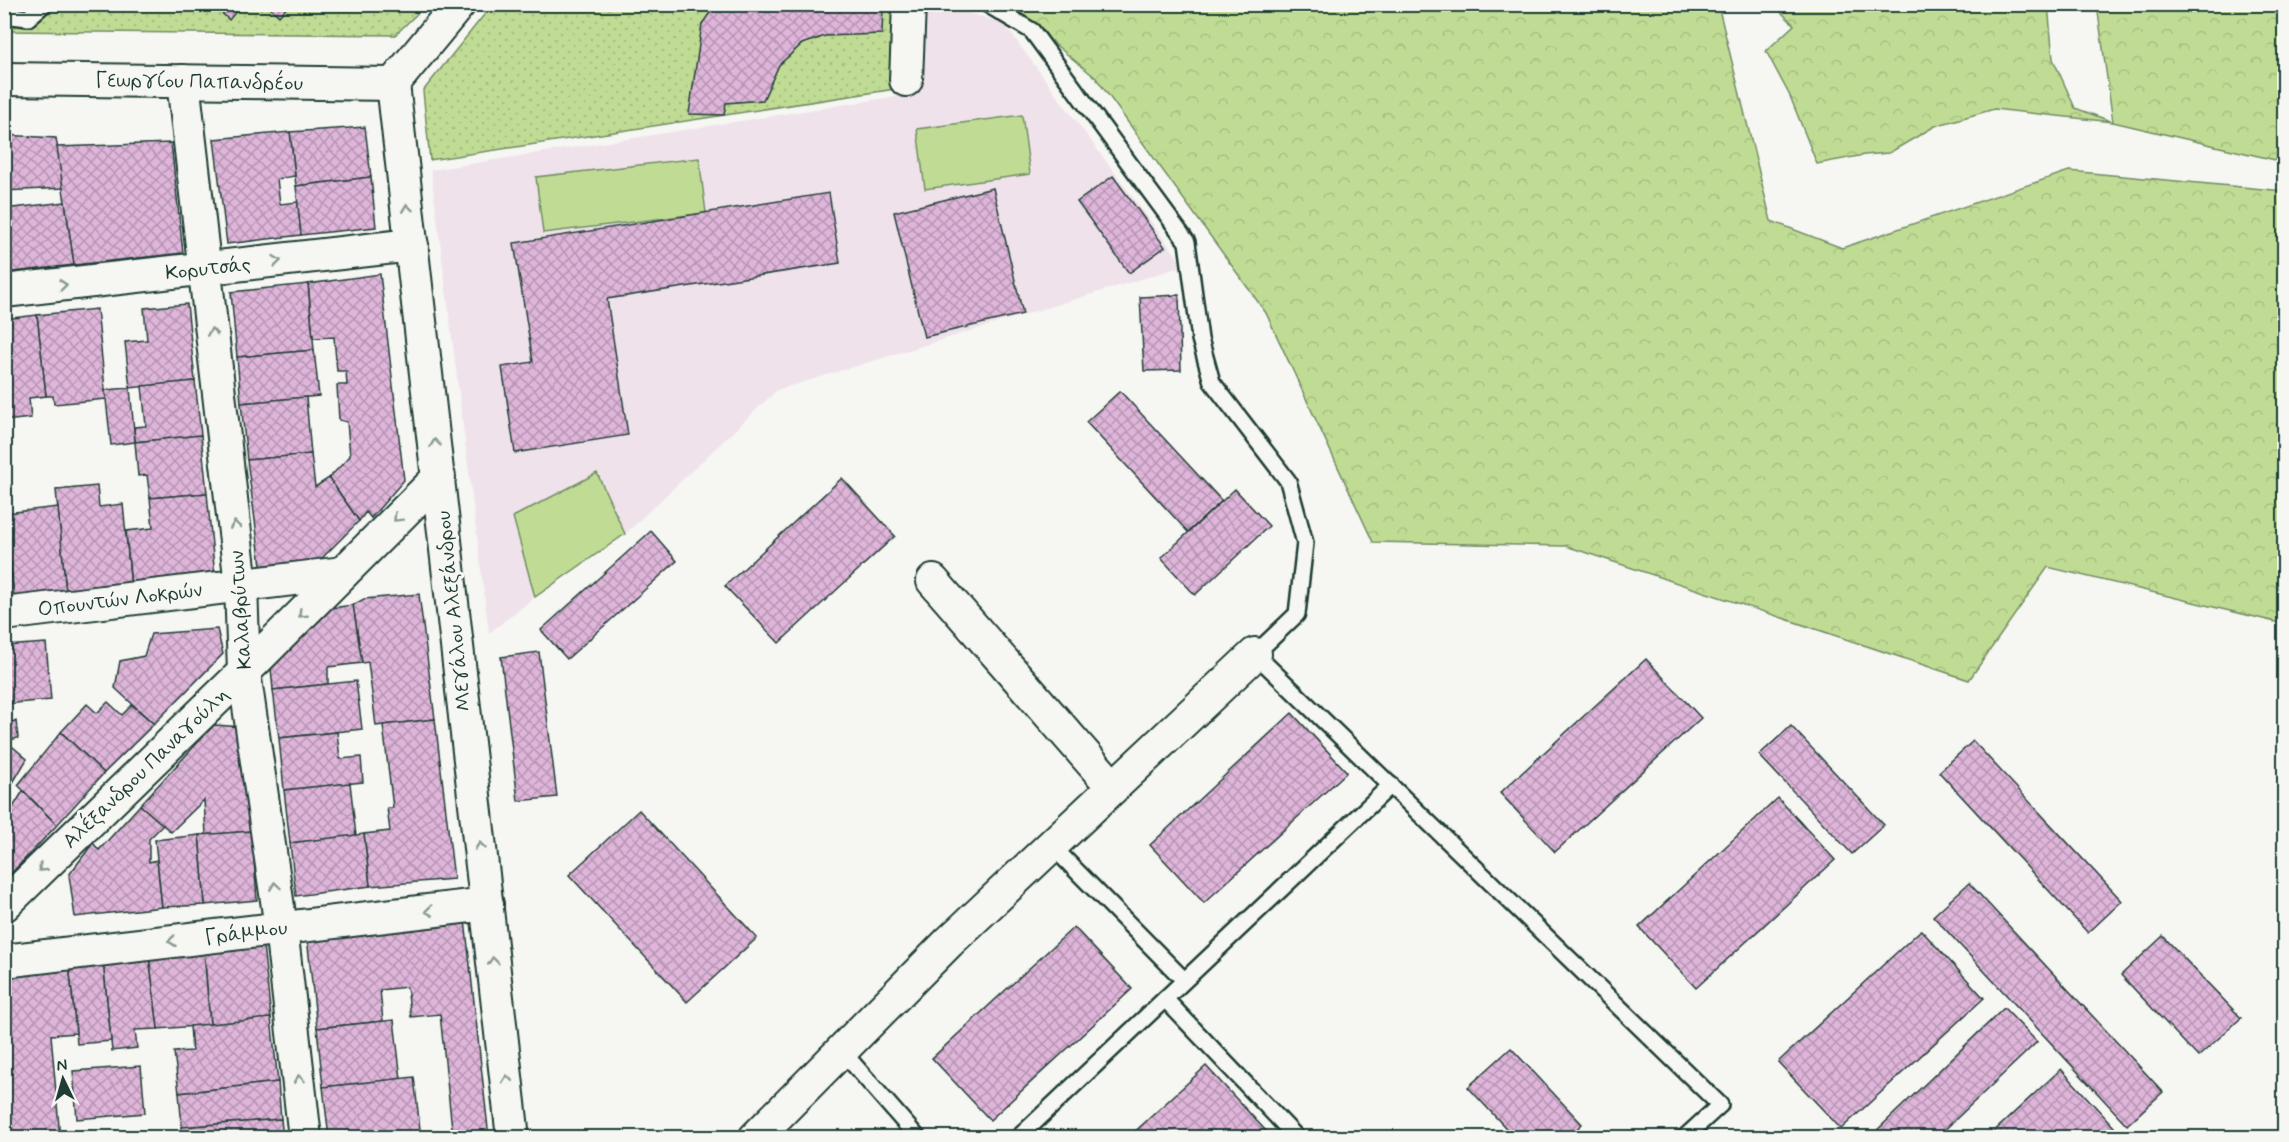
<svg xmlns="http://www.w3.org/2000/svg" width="2289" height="1142" font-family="Mynerve,sans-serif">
<defs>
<pattern id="forest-crowns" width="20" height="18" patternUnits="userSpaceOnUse" patternTransform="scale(1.5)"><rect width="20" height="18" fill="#c0dc94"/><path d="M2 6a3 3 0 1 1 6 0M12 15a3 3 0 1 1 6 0" fill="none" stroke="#a5be80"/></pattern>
<pattern id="park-dots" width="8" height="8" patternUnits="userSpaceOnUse" patternTransform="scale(1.5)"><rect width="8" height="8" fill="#c0dc94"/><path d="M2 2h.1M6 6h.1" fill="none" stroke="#a5be80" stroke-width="1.8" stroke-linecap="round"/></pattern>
<pattern id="building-cross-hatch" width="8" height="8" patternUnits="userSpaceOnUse" patternTransform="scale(1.5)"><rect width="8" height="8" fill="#dfb5da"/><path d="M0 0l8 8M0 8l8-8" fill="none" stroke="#b494b2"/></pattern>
</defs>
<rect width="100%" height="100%" fill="#f6f6f2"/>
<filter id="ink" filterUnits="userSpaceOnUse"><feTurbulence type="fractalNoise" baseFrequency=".0167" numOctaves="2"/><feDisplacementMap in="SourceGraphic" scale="12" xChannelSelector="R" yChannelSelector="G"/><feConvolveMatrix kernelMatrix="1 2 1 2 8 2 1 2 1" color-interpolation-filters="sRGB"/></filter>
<g filter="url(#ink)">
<!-- built -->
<polygon fill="#efe2eb" points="922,5 940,5 1003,23 1184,266 777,390 625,534 535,597 489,633 431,170 918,93"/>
<!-- green -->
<g fill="#c0dc94" stroke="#708c64" stroke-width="1.5">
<polygon points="1022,115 1030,174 925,189 917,129"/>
<polygon points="699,158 706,213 543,233 536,177"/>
<polygon points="597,473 625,534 535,597 513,517"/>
</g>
<!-- forest -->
<g fill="url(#forest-crowns)" stroke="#708c64" stroke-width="1.5">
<polygon points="1007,5 1718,5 1771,221 1842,248 2069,171 2284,191 2284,624 2048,567 1969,680 1566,546 1373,542 1266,313 1096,78"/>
<polygon points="1774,5 2048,5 2053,59 2075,108 2113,122 2097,5 2284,5 2284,162 2113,122 1994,109 1935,126 1889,153 1864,155 1817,164 1790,96 1766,51 1794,25"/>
</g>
<!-- park -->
<g fill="url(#park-dots)" stroke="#708c64" stroke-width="1.5">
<polygon points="5,5 426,5 395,35 5,31"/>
<polygon points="492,5 897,5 895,89 430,160 423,91"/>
</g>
<!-- building -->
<g fill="url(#building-cross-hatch)" stroke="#1f3d34" stroke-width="1.5">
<polygon points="212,4 242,4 229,20"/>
<polygon points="266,4 290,4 279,16"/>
<polygon points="716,4 883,4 882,34 825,36 802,44 779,65 763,100 726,103 724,115 689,114 702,24"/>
<polygon points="365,127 371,177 296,186 290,132"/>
<polygon points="290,132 295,176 277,179 280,204 298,202 301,235 227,244 214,139"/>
<polygon points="4,135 56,138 64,188 4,191"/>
<polygon points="171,143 183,253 74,265 57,147"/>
<polygon points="1113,176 1165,247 1129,273 1077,202"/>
<polygon points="371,177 376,227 301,235 296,186"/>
<polygon points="993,188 1023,314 924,337 894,212"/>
<polygon points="829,193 840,263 607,299 628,435 515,453 502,367 533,362 514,243"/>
<polygon points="65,202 74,265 4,273 4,209"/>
<polygon points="380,274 404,480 371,518 366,512 359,521 329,478 350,456 347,422 339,420 337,385 347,385 346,371 337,371 334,337 313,338 308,284"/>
<polygon points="308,284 314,350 237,357 231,292"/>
<polygon points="1179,295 1181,370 1144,371 1140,297"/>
<polygon points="187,304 195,381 130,388 125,342 147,340 144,308"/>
<polygon points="97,309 106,399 54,404 53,396 46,396 37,315"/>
<polygon points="37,315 46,396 29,398 31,418 4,421 4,319"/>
<polygon points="314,350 319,396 241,403 237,357"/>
<polygon points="195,381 201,435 135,442 134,427 146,426 142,386"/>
<polygon points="130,388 135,442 111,445 105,390"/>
<polygon points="1120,391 1222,501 1188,532 1086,422"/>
<polygon points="306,397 311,454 247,460 241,403"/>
<polygon points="201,435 207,493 150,498 147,475 138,476 135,442"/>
<polygon points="311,454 315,487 329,478 359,521 311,569 262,573 247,460"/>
<polygon points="842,478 895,536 779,643 725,586"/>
<polygon points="97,486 99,507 123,504 131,586 66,593 56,490"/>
<polygon points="1235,489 1269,526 1195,595 1161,558"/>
<polygon points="207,493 215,577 131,586 126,531 153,528 150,498"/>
<polygon points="58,507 66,593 14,598 6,513"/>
<polygon points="651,531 677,561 567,659 541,630"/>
<polygon points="4,532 7,532 14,598 4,599"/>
<polygon points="419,594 435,719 376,726 368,662 362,663 353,605 364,599"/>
<polygon points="353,605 362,663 328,667 328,684 273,690 271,668 331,608"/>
<polygon points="217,629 223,654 154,724 115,688 120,661 144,656 151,634"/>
<polygon points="46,643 51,700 4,704 4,646"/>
<polygon points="539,652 557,797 518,801 501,657"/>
<polygon points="1646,659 1701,718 1555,852 1500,793"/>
<polygon points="356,681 362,729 279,738 273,690"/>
<polygon points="108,702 122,715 132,705 154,724 104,773 61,732 87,704 97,713"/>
<polygon points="1292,713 1347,772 1204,903 1150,845"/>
<polygon points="435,719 454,879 370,886 364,834 390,831 387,808 393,808 383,725"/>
<polygon points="16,721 18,738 6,741 27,759 11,786 4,788 4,723"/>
<polygon points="214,725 243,727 252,831 206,835 204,800 171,832 140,805"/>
<polygon points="1791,726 1884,825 1852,854 1759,755"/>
<polygon points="61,732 104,773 57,825 18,785"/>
<polygon points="337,732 340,759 361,757 363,782 284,790 279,738"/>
<polygon points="1973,741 2122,901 2088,933 1939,772"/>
<polygon points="350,783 356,836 290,843 284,790"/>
<polygon points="23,791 57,825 4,881 4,822"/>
<polygon points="1778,798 1835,860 1696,988 1639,927"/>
<polygon points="140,805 163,825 149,839 149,862 157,860 162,907 75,917 69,875 93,843 99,850"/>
<polygon points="639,810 757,938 687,1002 569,875"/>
<polygon points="252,831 257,900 205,905 199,835"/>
<polygon points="364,834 370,886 296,896 290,843"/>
<polygon points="199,835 205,905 162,907 155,840"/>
<polygon points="1969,883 2163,1092 2127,1125 1933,916"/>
<polygon points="465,920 489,1138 453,1138 440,1014 411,1017 407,987 380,990 383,1021 317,1028 307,937"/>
<polygon points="1074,927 1132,989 990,1120 932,1058"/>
<polygon points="1921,930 1984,998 1841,1129 1778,1062"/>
<polygon points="2163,936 2241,1018 2198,1057 2121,975"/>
<polygon points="263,945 271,1018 210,1025 204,951"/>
<polygon points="204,951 210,1025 158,1029 149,956"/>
<polygon points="149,956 158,1029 135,1030 137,1048 112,1051 103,961"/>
<polygon points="103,961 111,1041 77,1044 69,964"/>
<polygon points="69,964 76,1033 51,1035 60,1138 4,1138 4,987 24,966"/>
<polygon points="2004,1008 2037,1042 1936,1138 1869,1138"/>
<polygon points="271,1018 278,1082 179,1093 174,1052 192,1051 190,1026"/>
<polygon points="394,1020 401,1079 323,1087 317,1028"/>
<polygon points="1511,1048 1582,1124 1567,1138 1515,1138 1468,1087"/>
<polygon points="141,1066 145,1113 77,1119 73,1071"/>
<polygon points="1206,1066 1266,1131 1258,1138 1128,1138"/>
<polygon points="2061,1069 2124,1138 1987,1138"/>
<polygon points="414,1077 421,1138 329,1138 323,1087"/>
<polygon points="278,1082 281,1119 182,1127 179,1093"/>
<polygon points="281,1119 283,1138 183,1138 182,1127"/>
</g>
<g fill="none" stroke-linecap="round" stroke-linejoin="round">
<defs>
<g id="service">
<polyline points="987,4 1032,31 1187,242 1200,339 1212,382 1288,481 1305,543 1297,614 1255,654 1720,1105 1684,1138"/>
<polyline points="4,15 28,18 44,4"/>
<polyline points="1051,845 1184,980"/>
<polyline points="1165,999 1297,1138"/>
<polyline points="842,1051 918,1138"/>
<polyline points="1018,1138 1391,785"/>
</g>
<g id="minor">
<polyline points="4,79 393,84"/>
<polyline points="906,80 909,4"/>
<polyline points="183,81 241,585 244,672 281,928 305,1138"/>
<polyline points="393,84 513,1138"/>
<polyline points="393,84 459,4"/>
<polyline points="4,291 412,245"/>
<polyline points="933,581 1113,787"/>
<polyline points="4,614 343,573"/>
<polyline points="4,905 244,672 439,477"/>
<polyline points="4,961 487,904"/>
<polyline points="755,1138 949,942 1255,654"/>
</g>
</defs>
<!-- service casing -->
<use href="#service" stroke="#1f3d34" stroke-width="20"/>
<!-- minor casing -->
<use href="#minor" stroke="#1f3d34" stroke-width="36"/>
<!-- service -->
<use href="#service" stroke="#f6f6f2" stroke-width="15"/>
<!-- minor -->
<use href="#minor" stroke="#f6f6f2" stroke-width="32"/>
</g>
<!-- one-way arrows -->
<defs><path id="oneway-chevron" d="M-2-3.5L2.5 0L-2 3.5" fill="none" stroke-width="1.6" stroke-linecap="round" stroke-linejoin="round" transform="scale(1.5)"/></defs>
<g stroke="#8a9a93">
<use href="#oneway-chevron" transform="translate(407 208) rotate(-97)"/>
<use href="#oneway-chevron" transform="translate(277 261) rotate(-6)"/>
<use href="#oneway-chevron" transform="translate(63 285) rotate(-6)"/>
<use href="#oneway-chevron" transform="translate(212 332) rotate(-97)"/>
<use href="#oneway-chevron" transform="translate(435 443) rotate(-97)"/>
<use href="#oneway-chevron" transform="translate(397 518) rotate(135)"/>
<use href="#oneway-chevron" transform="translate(235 525) rotate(-97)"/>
<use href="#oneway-chevron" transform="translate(302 614) rotate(135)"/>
<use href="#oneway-chevron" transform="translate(480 846) rotate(-96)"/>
<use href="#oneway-chevron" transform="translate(42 868) rotate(136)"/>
<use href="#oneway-chevron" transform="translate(275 886) rotate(-98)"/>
<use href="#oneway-chevron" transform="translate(429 911) rotate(173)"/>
<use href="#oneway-chevron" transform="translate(172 941) rotate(173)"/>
<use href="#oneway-chevron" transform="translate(493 961) rotate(-96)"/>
<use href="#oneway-chevron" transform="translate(299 1079) rotate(-97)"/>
<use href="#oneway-chevron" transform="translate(507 1079) rotate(-97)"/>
</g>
</g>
<g text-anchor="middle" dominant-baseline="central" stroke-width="6" stroke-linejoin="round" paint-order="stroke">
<!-- street labels -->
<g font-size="21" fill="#1f3d34" stroke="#f6f6f2">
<text transform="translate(199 82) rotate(1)">Γεωργίου Παπανδρέου</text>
<text transform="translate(208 269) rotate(-6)">Κορυτσάς</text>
<text transform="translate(120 600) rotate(-7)">Οπουντών Λοκρών</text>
<text transform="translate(241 610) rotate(-94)">Καλαβρύτων</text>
<text transform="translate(454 611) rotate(-96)">Μεγάλου Αλεξάνδρου</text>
<text transform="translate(146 768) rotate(-44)">Αλέξανδρου Παναγούλη</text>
<text transform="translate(246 933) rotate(-7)">Γράμμου</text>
</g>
</g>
<!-- margin -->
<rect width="2289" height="1142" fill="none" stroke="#f6f6f2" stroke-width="24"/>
<rect x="12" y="12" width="2265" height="1118" fill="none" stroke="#1f3d34" stroke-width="2" filter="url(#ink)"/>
<!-- north arrow -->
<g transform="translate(63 1079) rotate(355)" stroke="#f6f6f2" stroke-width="4.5" paint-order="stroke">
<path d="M0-4.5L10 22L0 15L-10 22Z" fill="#1f3d34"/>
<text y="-9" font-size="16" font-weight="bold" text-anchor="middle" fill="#1f3d34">N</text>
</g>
</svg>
